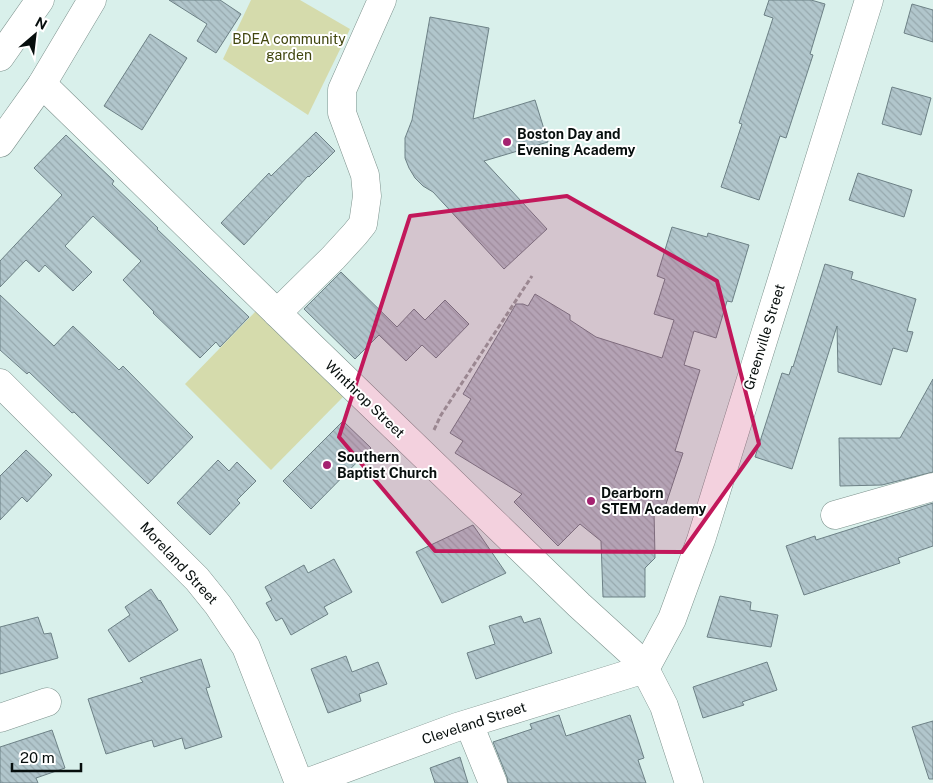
<svg xmlns="http://www.w3.org/2000/svg" width="933" height="783" font-family="'Public Sans',sans-serif">
<defs>
<pattern id="building-back-hatch" width="6" height="6" patternUnits="userSpaceOnUse" patternTransform="scale(1.25)"><rect width="6" height="6" fill="#b1c6cc"/><path d="M-1 5l2 2M0 0l6 6M5-1l2 2" fill="none" stroke="#97a9ae"/></pattern>
</defs>
<rect width="100%" height="100%" fill="#d9f0eb"/>
<!-- green -->
<g fill="#d5dbac">
<polygon points="251,0 300,0 350,29 308,115 223,59"/>
<polygon points="256,311 343,397 271,470 185,384"/>
</g>
<!-- building -->
<g fill="url(#building-back-hatch)" stroke="#6d8186">
<polygon points="169,0 220,0 241,14 216,53 197,41 207,24"/>
<polygon points="769,0 811,0 825,4 810,54 813,55 786,138 780,136 759,200 721,187 742,124 739,123 773,18 764,15"/>
<polygon points="912,4 933,10 933,42 904,33"/>
<polygon points="430,17 489,28 473,119 535,100 548,142 484,161 547,229 504,269 433,192 423,186 415,178 409,168 405,158 405,138 412,120"/>
<polygon points="150,34 187,58 142,130 104,106"/>
<polygon points="892,87 931,98 921,135 882,124"/>
<polygon points="316,132 335,151 309,177 308,176 244,245 221,223 269,173 271,176"/>
<polygon points="66,135 114,181 112,184 158,228 157,229 249,317 220,347 216,342 200,358 153,313 154,312 123,280 141,261 93,216 65,246 92,272 73,291 45,265 39,272 26,260 0,287 0,261 62,195 34,168"/>
<polygon points="858,173 912,190 904,217 849,200"/>
<polygon points="672,227 707,237 708,233 749,245 732,302 727,301 716,338 694,331 684,365 700,370 675,451 683,453 663,513 654,510 655,558 645,568 645,597 603,597 601,541 580,524 558,546 514,502 522,494 455,453 463,441 450,433 471,399 463,394 516,304 523,304 528,306 535,294 570,315 570,320 596,337 662,358 674,320 654,314 665,279 657,276"/>
<polygon points="825,264 853,272 851,279 916,299 907,331 913,332 907,352 893,348 881,385 838,372 837,326 792,469 755,457 782,373 789,375 792,366 793,367"/>
<polygon points="341,272 397,327 414,309 425,320 445,300 469,324 436,358 422,345 406,361 379,335 355,359 304,309"/>
<polygon points="0,295 54,346 73,326 119,370 123,366 193,437 148,484 74,412 72,413 29,372 27,374 0,350"/>
<polygon points="933,379 933,472 882,485 840,486 839,438 900,438"/>
<polygon points="343,421 371,448 311,509 283,481"/>
<polygon points="26,450 52,475 27,502 22,497 0,520 0,476"/>
<polygon points="218,460 229,471 237,462 256,481 237,500 240,503 210,535 177,503"/>
<polygon points="933,503 933,546 898,558 900,563 804,595 786,546 815,536 816,540"/>
<polygon points="473,525 506,573 442,603 416,552"/>
<polygon points="334,559 352,592 324,607 328,614 291,635 282,618 276,621 266,603 272,600 265,587 304,565 308,573"/>
<polygon points="151,589 159,601 160,600 178,630 129,662 108,630 130,615 125,607"/>
<polygon points="720,596 751,602 750,610 778,615 771,647 707,637"/>
<polygon points="521,616 524,623 540,618 552,653 476,679 467,653 495,644 489,626"/>
<polygon points="38,617 44,634 51,633 58,658 0,674 0,627"/>
<polygon points="346,656 352,672 378,662 387,684 359,694 361,701 328,713 311,669"/>
<polygon points="201,659 210,687 206,688 222,737 185,749 182,738 154,747 152,740 106,754 88,699 143,682 140,678"/>
<polygon points="767,662 777,690 742,702 744,705 703,718 693,687"/>
<polygon points="559,715 566,736 630,715 644,758 638,760 646,783 508,783 507,777 493,742 532,729 530,724"/>
<polygon points="933,721 933,779 929,779 912,727"/>
<polygon points="52,730 65,768 36,778 38,783 0,783 0,747"/>
<polygon points="460,757 468,783 435,783 430,768"/>
</g>
<g fill="none" stroke-linecap="round" stroke-linejoin="round">
<defs>
<g id="minor">
<polyline points="42,84 312,347 579,605 635,656 645,669 664,706 689,783"/>
<polyline points="277,313 333,258 355,234 363,224 367,196 365,175 342,113 342,90 382,0"/>
<polyline points="0,383 197,579 218,605 246,647 299,783"/>
<polyline points="835,515 933,487"/>
<polyline points="0,718 47,702"/>
<polyline points="469,724 493,783"/>
<polyline points="306,783 457,727 645,669 672,619 701,540 869,0"/>
</g>
<g id="major">
<polyline points="0,57 40,0"/>
<polyline points="0,143 42,84 92,0"/>
</g>
</defs>
<!-- minor casing -->
<use href="#minor" stroke="#7d928d" stroke-width="29"/>
<!-- major casing -->
<use href="#major" stroke="#7d928d" stroke-width="29"/>
<!-- path -->
<polyline stroke="#91a39f" stroke-width="3" stroke-dasharray="5 2.5" stroke-linecap="butt" points="434,430 441,415 532,276"/>
<!-- minor -->
<use href="#minor" stroke="#fff" stroke-width="28"/>
<!-- major -->
<use href="#major" stroke="#fff" stroke-width="28"/>
</g>
<!-- marked area -->
<path fill="#c2185b" fill-opacity="0.2" stroke="#c2185b" stroke-width="4" stroke-linejoin="round" d="M567,196l150,85 42,163 -77,108 -247,-1 -96,-114 71,-221z"/>
<!-- markers -->
<g fill="#a42270" stroke="#fff" stroke-width="2">
<circle cx="507" cy="142" r="5"/>
<circle cx="327" cy="465" r="5"/>
<circle cx="591" cy="501" r="5"/>
</g>
<g text-anchor="middle" dominant-baseline="central" stroke-width="4" stroke-linejoin="round" paint-order="stroke">
<!-- park labels -->
<g font-size="14" fill="#41460e" stroke="#fff">
<text x="289" y="39">BDEA community<tspan x="289" dy="16">garden</tspan></text>
</g>
<!-- poi labels -->
<g font-size="14" font-weight="bold" fill="#070e0d" stroke="#fff" text-anchor="start">
<text x="517" y="134">Boston Day and<tspan x="517" dy="16">Evening Academy</tspan></text>
<text x="337" y="457">Southern<tspan x="337" dy="16">Baptist Church</tspan></text>
<text x="601" y="493">Dearborn<tspan x="601" dy="16">STEM Academy</tspan></text>
</g>
<!-- street labels -->
<g font-size="14" fill="#070e0d" stroke="#fff">
<text transform="translate(764 337) rotate(-73)">Greenville Street</text>
<text transform="translate(365 399) rotate(44)">Winthrop Street</text>
<text transform="translate(179 563) rotate(47)">Moreland Street</text>
<text transform="translate(474 723) rotate(-18)">Cleveland Street</text>
</g>
</g>
<!-- north arrow -->
<g transform="translate(35 35) rotate(28)" stroke="#ffffff" stroke-width="4" paint-order="stroke">
<path d="M0-4L9 19L0 12L-9 19Z" fill="#070e0d"/>
<text y="-8" font-size="14" font-weight="bold" text-anchor="middle" fill="#070e0d">N</text>
</g>
<!-- scale -->
<path d="M12 763v8h69v-8" fill="none" stroke="#070e0d" stroke-width="2.5"/>
<text x="20" y="763" font-size="15" fill="#070e0d" stroke="#ffffff" stroke-width="4" paint-order="stroke">20 m</text>
</svg>
